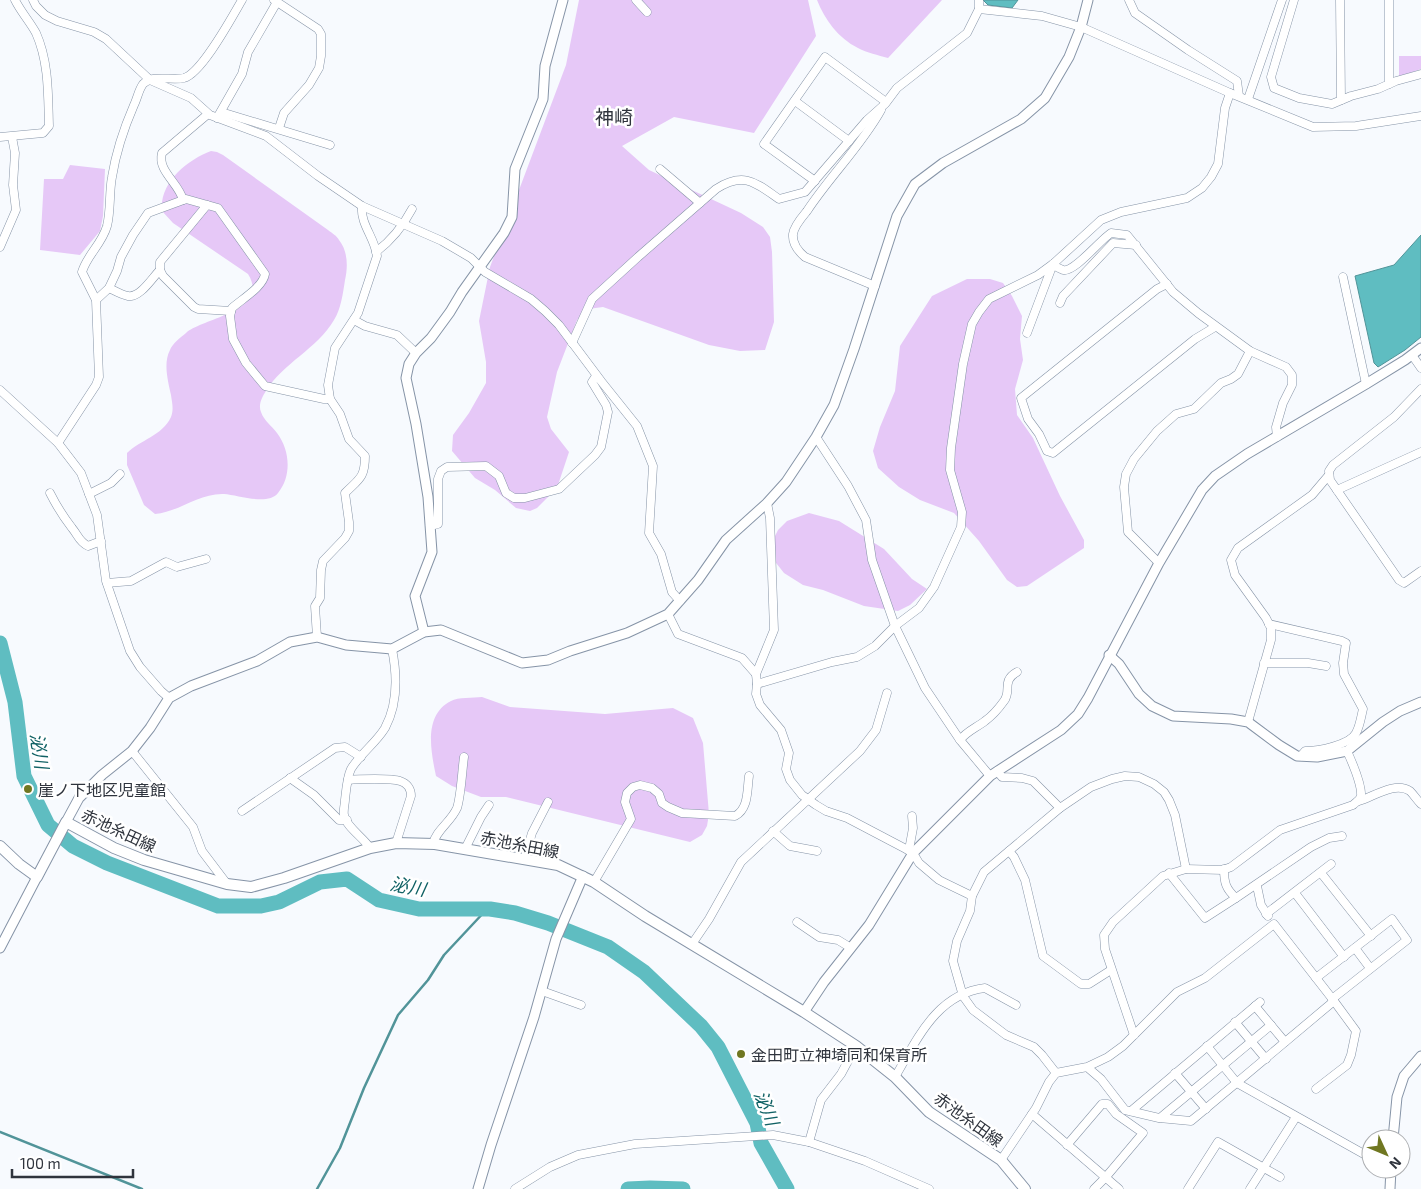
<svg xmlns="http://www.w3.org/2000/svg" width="1421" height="1189" font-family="'Exo 2','Noto Sans JP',sans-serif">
<rect width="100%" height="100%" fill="#f7fafe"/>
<!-- green -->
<g fill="#e6c8f7">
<polygon points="579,0 808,0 816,36 754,133 674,117 622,146 649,170 741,213 763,227 770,237 772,252 774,322 765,350 740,351 709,345 603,307 588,309 577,320 557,372 547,417 551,429 569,452 557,488 537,508 530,511 516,508 495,490 475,478 452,451 453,435 469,413 486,383 486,362 479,321 490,267 566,65"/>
<path d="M817,0h125l-54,58c-10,-3 -21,-5 -30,-10 -20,-10 -33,-28 -41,-48z"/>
<polygon points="1399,56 1421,56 1421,69 1399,77"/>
<path d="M211,151l6,1 6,3 105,75c4,3 9,6 11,10 9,11 9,27 6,40 -2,13 -4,29 -11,40 -17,29 -51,43 -68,71 -4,6 -8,14 -5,21 3,9 11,14 16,21 13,17 15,43 1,60 -10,13 -40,2 -54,1 -25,-1 -45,18 -69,20l-11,-9 -17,-40v-12c13,-13 35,-17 44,-36 3,-8 1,-14 0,-22 -3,-14 -8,-32 -1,-45 2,-6 11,-13 16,-17 17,-15 85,-22 62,-59l-75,-51 -11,-12c-3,-28 25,-51 49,-60z"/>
<polygon points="70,165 105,169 103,216 100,231 80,255 40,250 44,179 63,179"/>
<polygon points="967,279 990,279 1003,283 1012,296 1022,316 1020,339 1023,360 1015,389 1017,415 1033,438 1060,496 1084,540 1084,548 1027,586 1017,587 1007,580 979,541 954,513 920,500 899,487 878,468 873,451 880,427 895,391 900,346 932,296"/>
<polygon points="809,513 839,521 884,549 912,579 927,589 910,605 898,611 864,606 823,590 803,585 784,573 773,559 772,542 778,530 787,521"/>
<path d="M482,697l28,10 95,7 68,-6 20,10 10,25 6,71 -2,12 -5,9 -12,7 -184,-45h-25l-29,-11 -16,-10c-5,-24 -13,-61 15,-75 7,-4 22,-3 31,-4z"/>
</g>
<!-- water -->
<g fill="#5fbdc1" stroke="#519499">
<polygon points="983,0 1018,0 1012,8 988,5"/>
<polygon points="1421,235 1421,337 1405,350 1378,367 1374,363 1355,276 1394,265"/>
</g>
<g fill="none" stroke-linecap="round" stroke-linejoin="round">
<!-- stream -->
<g stroke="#519499" stroke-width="2.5">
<polyline points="0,1132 142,1189"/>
<polyline points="317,1189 340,1148 364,1088 398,1015 428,980 444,955 487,909"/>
</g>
<!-- river -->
<g stroke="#5fbdc1" stroke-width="15">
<polyline points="0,643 15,702 24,776 48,825 73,846 107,863 218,906 261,906 279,902 320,882 347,879 379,900 419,909 490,909 515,913 548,923 608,947 644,972 701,1026 718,1047 757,1123 761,1143 787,1189"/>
<polyline points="628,1189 650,1188 683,1189"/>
</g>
<defs>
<g id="minor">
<polyline points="33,0 36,6 45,15 57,21 94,32 106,39 150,80 191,98 210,115 266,136 318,176 362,206 442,241 471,258 485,272 531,299 545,311 559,325 601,381 637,426 653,466 649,533 661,554 672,592 680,601"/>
<polyline points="274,0 318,29 321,34 321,56 319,68 309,85 284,113 279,128"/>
<polyline points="636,0 647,12"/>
<polyline points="1129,0 1135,13 1188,50 1237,81 1239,96"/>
<polyline points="1294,0 1271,77 1274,88 1299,98 1332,104 1351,96 1378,89 1396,81 1421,74"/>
<polyline points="1340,0 1341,100"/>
<polyline points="979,9 1042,16 1081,27 1230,93 1313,127 1356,126 1421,116"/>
<polyline points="1389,84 1389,0"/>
<polyline points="1248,99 1282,0"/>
<polyline points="795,101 849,141"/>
<polyline points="221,112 330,145"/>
<polyline points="217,118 242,74 248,52 277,2"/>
<path d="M0,137l43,-4 6,-7c-1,-31 0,-64 -13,-93 -6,-11 -15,-21 -21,-33"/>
<polyline points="660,169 700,203"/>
<polyline points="815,181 764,144 825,57 886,102"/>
<path d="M183,200c-4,-17 -26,-29 -21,-47l46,-39"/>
<polyline points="207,205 160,262 160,270 163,276 194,307 198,309 231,311"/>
<polyline points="0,247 16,210 13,185 15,153 12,137"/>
<path d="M376,252c16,-12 27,-26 36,-43"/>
<path d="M1053,264c2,2 7,5 10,6 11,3 37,-30 48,-37l16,2 46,57 25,21 52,38 36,16 6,8v10l-9,18 -7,24 1,10"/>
<polyline points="1343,277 1366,384"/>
<polyline points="1167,284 1157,289 1021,398 1028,419 1039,434 1047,451 1053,453 1195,339 1215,327"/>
<path d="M875,286l-70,-29c-7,-6 -13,-13 -12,-23 1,-8 9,-17 14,-23 23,-35 54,-65 74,-101"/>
<path d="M109,288c6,3 13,7 19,8 12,2 24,-18 32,-26"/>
<path d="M96,300l13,-12 8,-17 4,-14 12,-22 15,-22 38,-14 32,9 47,66c-2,13 -23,25 -33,34l-2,8 3,23 13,24 19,23 59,13h6"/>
<polyline points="1060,303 1063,296 1113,243 1136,245"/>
<polyline points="354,320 365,326 397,335 416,353"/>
<polyline points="1027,333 1053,264"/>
<path d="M572,343l20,-44 46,-42 78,-68c28,-18 40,-6 63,10l26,-7 62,-72 18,-16 12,-16 70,-55 12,-24v-9"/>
<polyline points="1412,355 1421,368"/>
<polyline points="1421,389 1394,417 1333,465 1329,471 1330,480 1399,580 1404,583 1421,571"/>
<polyline points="0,390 58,443 81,473 97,515 106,581 130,651 140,667 161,691 169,698"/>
<polyline points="816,437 848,486 866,520 872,560 895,626 925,688 960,740 990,776"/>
<path d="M58,443l38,-58 3,-8 -3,-77 -14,-28c5,-17 20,-28 25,-46 4,-16 2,-33 5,-49 4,-25 12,-49 22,-72 3,-6 5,-16 9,-21 10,-10 29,-3 41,-6 18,-5 48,-61 58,-78"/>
<polyline points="1337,490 1421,452"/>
<path d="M50,493c7,14 12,22 22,35 6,7 7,14 16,18l13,-5"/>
<polyline points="89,494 111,483 120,474"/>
<polyline points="767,503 770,518 774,630 756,674 757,684 756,694 760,705 781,730 789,753 786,769 790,780 802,795 816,805 826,811 847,818 906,849 913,853 919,863 939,880 972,896"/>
<polyline points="430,526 438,524 438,479 441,471 447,467 486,466 499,476 506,493 514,498 525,498 559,489 595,455 601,447 608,412 606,405 592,382 596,376"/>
<polyline points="1159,563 1128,532 1124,487 1126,474 1134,459 1157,431 1176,414 1194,409 1221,383 1231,379 1238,374 1250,351"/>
<polyline points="107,583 131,581 166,562 177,567 206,559"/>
<polyline points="668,614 678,634 742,658 756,674"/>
<path d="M1269,624l73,17 4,2 -3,20 1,11 19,35c-2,8 -3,17 -7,24 -6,12 -38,18 -51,18l-4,5"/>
<path d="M317,637l-2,-31 5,-8 1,-28 2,-9 22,-23 4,-7v-9l-4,-29c14,-14 20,-15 20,-37l-16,-17 -9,-25 -10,-15 -2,-14 7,-37 23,-35 19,-57c-2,-18 -17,-32 -15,-50"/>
<polyline points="1264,663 1308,663 1326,666"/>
<polyline points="757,684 832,662 857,657 875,646 895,626 919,608 934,587 961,527 962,512 950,470 951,448 963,364 972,324 979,312 989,299 1038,275 1053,264 1101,220 1121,212 1187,198 1202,188 1211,177 1218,164 1225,108 1230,93"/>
<polyline points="1248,722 1271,640 1271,628 1266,618 1235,575 1231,560 1238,548 1312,495 1329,475"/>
<path d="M960,740c7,-9 16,-12 25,-19 7,-5 14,-13 19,-20 8,-10 -3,-20 13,-29"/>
<polyline points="132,751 193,827 202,851 227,884"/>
<polyline points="997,771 1002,777 1022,778 1033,781 1060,808"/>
<polyline points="290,778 314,795 339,820 347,820"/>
<path d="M348,780c10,-1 44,-2 52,1 7,2 11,8 11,15l-15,47"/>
<path d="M1359,801c14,-4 36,-20 51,-10 4,4 7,9 11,13"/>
<polyline points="242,811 335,748 345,747 361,757"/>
<polyline points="773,831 790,846 817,851"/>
<path d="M433,844c3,-14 18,-22 24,-36 4,-12 5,-37 7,-51"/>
<path d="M370,848c-7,-11 -24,-21 -26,-33 -1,-5 1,-11 1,-15 1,-9 2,-23 6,-31 9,-15 25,-26 34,-41 13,-24 12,-54 7,-79"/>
<polyline points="465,849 481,817 489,805"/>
<polyline points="909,850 913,828 912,816"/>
<polyline points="1009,851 1014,857 1025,880 1043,956 1081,984 1089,984 1111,970"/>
<polyline points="524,860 532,833 548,802"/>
<path d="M1224,869c0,14 2,20 12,29l75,-51 18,-9 13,-2"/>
<polyline points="1169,873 1205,918 1236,898"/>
<polyline points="1321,873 1371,936"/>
<path d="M594,882l37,-63 -6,-17 2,-9 6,-6 7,-2 12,3 7,6 3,9 6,4 14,6 53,3c14,-7 12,-27 14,-40"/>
<polyline points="1257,886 1261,905 1268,916"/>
<polyline points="1295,893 1344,957"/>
<polyline points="1266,914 1331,864"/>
<polyline points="797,922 819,937 838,940 851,948"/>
<polyline points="692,944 709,919 741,862 860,751 876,730 887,693"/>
<polyline points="1355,948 1370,968"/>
<polyline points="1316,978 1392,919 1407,940 1332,999"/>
<polyline points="542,991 581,1005"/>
<polyline points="1255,1006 1285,1042"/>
<polyline points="1235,1022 1266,1059"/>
<path d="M1134,1035l-29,-86 -1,-14 9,-13 50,-46 23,-7 37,1 8,-3 49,-37 73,-25c3,-3 7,-5 8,-9 1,-12 -9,-34 -14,-45"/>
<polyline points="1207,1046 1237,1083 1371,1158"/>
<polyline points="1056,1073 1042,1055 1034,1047 1006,1035 973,1010 963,996 953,961 957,941 970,911 972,896 984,872 1060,808 1091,787 1112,779 1125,776 1139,777 1154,784 1164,792 1169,800 1175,815 1186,869"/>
<polyline points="1175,1073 1206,1109"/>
<path d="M895,1077c22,-37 41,-83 90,-89l31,17"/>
<polyline points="1316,1089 1347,1065 1351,1055 1356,1031 1334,1001"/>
<polyline points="1131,1111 1260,1002"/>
<polyline points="1032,1114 1119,1189"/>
<polyline points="1160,1118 1271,1025"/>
<polyline points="809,1142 821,1100 841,1074 856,1046"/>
<polyline points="1067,1145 1102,1104 1108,1104 1116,1114 1143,1133 1105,1178 1094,1189"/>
<polyline points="1001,1160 1036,1108 1049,1082 1056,1073 1087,1067 1108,1057 1123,1046 1177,992 1205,978 1274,924 1334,1001 1191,1121 1159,1118 1125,1110 1101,1079 1087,1067"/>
<polyline points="515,1189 550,1167 578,1155 635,1144 773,1135 809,1142 865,1161 929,1189"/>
<polyline points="1188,1189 1218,1142 1280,1177"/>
<polyline points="1250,1189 1296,1117"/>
</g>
<g id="tertiary">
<polyline points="424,632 415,596 432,552 428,497 416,424 406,378 409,364 416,353 431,338 450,312 462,292 504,233 512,217 515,169 543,99 545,66 563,0"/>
<polyline points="1109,655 1119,664 1139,694 1152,706 1173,716 1231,719 1248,722 1279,745 1297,756 1317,757 1347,751 1383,722 1400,711 1421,702"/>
<polyline points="66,822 79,798 102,775 132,751 150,728 169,698 191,686 257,661 290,642 317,637 346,645 392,649 424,632 441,630 522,663 548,660 570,651 627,633 668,614 698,580 726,540 767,503 786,482 816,437 834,405 854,349 897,216 915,184 943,163 1021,119 1045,98 1069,57 1081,27 1088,0"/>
<polyline points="0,948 37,877"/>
<polyline points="804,1012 824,982 869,925 913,853 990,776 1061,730 1078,714 1088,698 1159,563 1202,490 1215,476 1247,454 1366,384 1405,360 1421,348"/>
<polyline points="1393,1139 1397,1097 1404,1076 1421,1056"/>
<polyline points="478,1189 491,1145 534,1017 556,939 583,876"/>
<polyline points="1390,1189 1391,1169"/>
</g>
<polyline id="secondary" points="0,846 19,864 37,877 66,822 114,848 144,860 227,884 251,887 284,878 370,848 396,843 435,844 558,865 594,882 645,916 804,1012 856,1046 895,1077 929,1112 1001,1160 1025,1189"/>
</defs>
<!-- minor casing -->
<use href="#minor" stroke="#8694a7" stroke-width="9"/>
<!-- tertiary casing -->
<use href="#tertiary" stroke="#8694a7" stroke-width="11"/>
<!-- secondary casing -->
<use href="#secondary" stroke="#8694a7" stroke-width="12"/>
<!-- minor -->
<use href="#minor" stroke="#fff" stroke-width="8"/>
<!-- tertiary -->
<use href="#tertiary" stroke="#fff" stroke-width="9"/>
<!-- secondary -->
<use href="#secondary" stroke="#fff" stroke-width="10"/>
</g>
<!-- markers -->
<g fill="#707721" stroke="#fff" stroke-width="2">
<circle cx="28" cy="789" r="5"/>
<circle cx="741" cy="1054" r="5"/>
</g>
<g text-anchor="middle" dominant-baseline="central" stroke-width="5" stroke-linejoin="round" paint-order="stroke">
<!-- poi labels -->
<g font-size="16" fill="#2f343d" stroke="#fff" text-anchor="start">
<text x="38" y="789">崖ノ下地区児童館</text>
<text x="751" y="1054">金田町立神埼同和保育所</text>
</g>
<!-- street labels -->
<g font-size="16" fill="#2f343d" stroke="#fff">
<text transform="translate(119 830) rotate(25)">赤池糸田線</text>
<text transform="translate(520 844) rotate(11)">赤池糸田線</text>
<text transform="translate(969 1119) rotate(36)">赤池糸田線</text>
</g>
<!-- water labels -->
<g font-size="18" font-style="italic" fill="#116265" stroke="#fff">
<text transform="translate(40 751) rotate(81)">泌川</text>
<text transform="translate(408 886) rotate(10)">泌川</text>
<text transform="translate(767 1108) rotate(68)">泌川</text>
</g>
<!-- quarter labels -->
<g font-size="19" fill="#2f343d" stroke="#fff">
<text x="614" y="116">神崎</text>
</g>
</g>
<!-- north arrow -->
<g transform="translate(1386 1154) rotate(134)"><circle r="24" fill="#ffffff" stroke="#acaeb1"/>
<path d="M0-4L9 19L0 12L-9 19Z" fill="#707721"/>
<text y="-8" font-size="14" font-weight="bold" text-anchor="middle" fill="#2f343d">N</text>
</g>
<!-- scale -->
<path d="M12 1169v8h121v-8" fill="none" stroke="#2f343d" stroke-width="2.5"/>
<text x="20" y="1169" font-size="15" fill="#2f343d" stroke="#ffffff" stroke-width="4" paint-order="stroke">100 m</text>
</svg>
